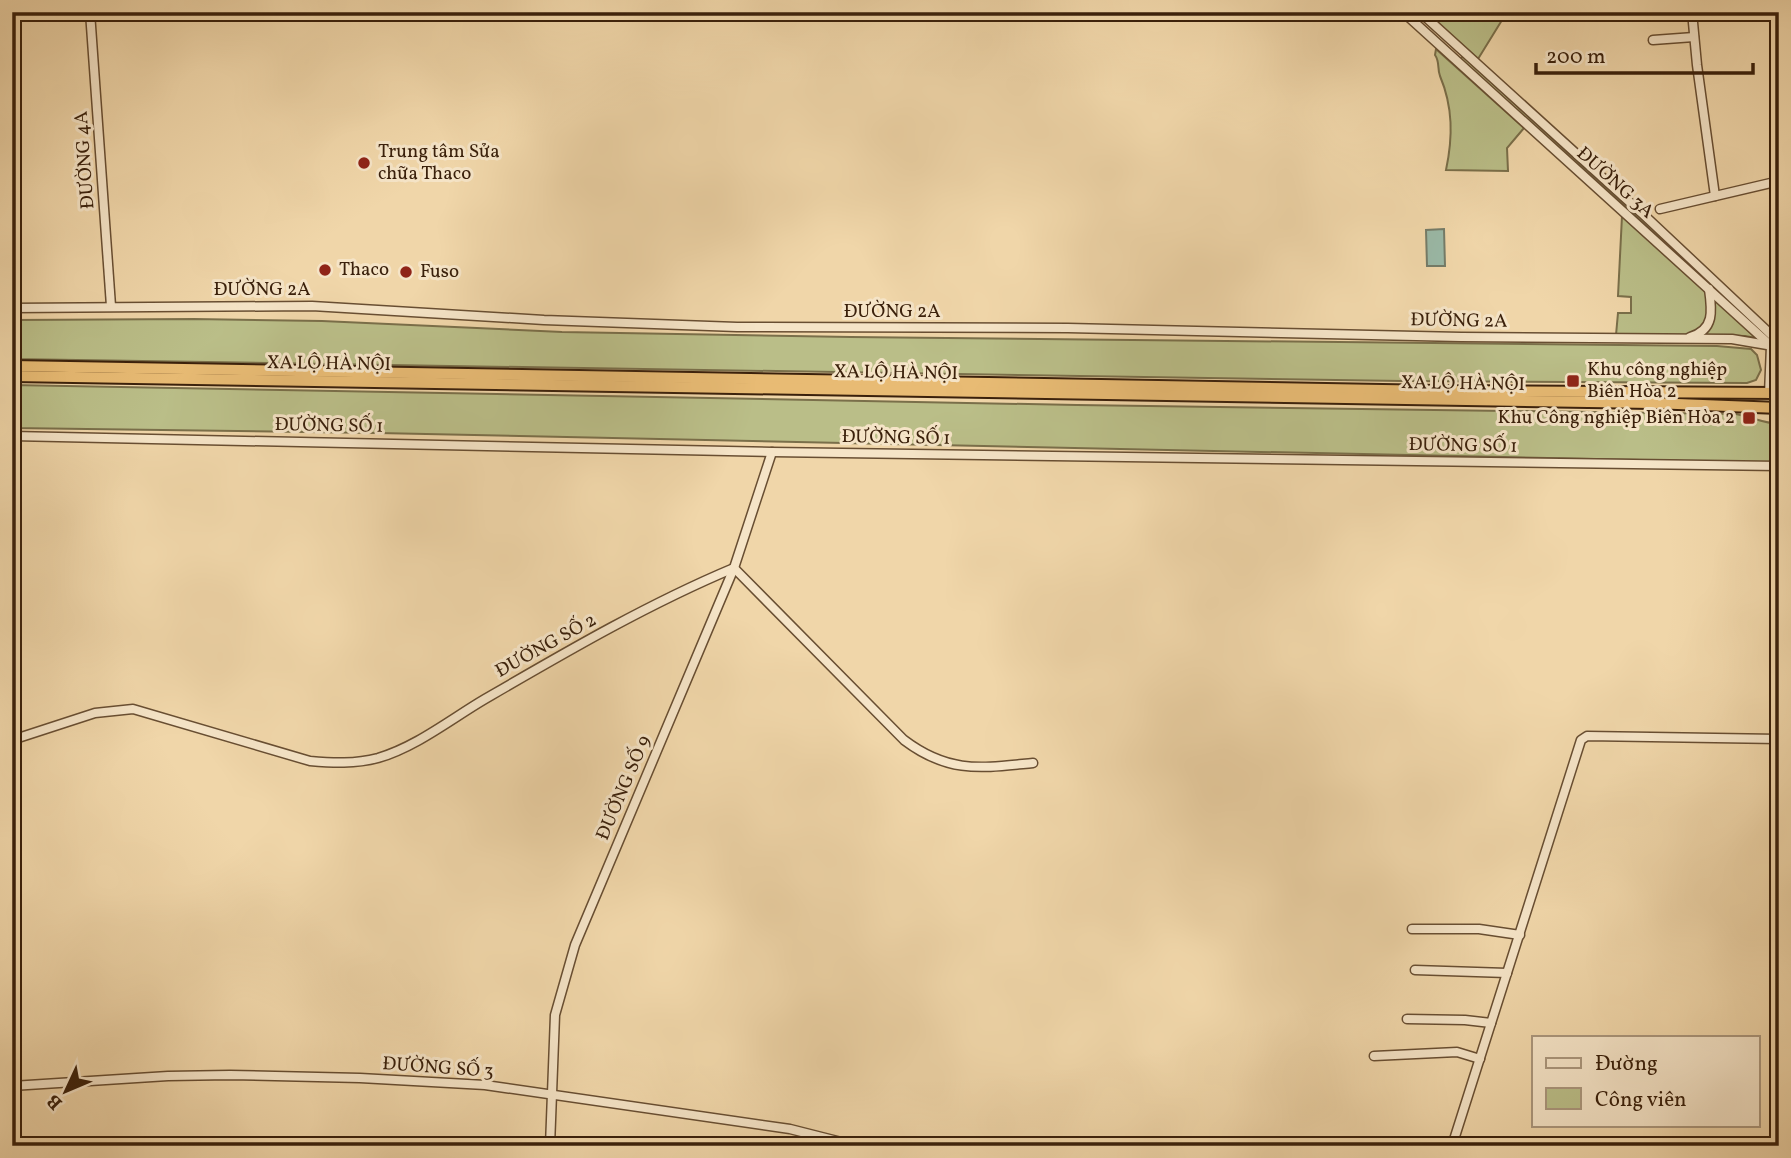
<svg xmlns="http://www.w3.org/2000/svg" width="1791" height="1158" font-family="Vollkorn,serif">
<rect width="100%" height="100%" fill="#f0d6a9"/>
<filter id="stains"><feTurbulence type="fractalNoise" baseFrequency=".00286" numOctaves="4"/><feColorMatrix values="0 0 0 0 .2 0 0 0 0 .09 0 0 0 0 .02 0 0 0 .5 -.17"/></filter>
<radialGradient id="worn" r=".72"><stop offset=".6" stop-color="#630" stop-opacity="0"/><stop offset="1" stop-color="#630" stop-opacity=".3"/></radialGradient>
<!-- green -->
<g fill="#babe88" stroke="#7a6f4a" stroke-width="2">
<polygon points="1426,12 1507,12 1478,59"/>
<path d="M1436,49l88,79 -17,20 1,23 -62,-1c7,-33 7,-63 -6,-94 -3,-8 0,-14 -5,-21z"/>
<polygon points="1463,56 1705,280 1460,60"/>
<polygon points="1622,216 1707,293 1710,308 1705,326 1688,335 1616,335 1618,313 1631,313 1631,297 1618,296"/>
<polygon points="1713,298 1756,338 1745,336 1703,335"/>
<polygon points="194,319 322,321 562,332 851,337 1717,346 1751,349 1757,355 1761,370 1756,380 1747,383 1402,381 12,359 12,320"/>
<path d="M12,385l1065,20 659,9c15,3 28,9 43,10v39l-1401,-30 -366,-5z"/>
</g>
<!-- water -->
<polygon fill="#9ab9a7" stroke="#747c69" stroke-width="2" points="1444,229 1445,266 1427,266 1426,230"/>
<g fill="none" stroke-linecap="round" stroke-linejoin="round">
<!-- stream -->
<polyline stroke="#747c69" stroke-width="2" points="1564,12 1569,14 1572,12"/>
<defs>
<g id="minor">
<polyline points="90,12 111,306"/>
<polyline points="1403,12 1769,344"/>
<polyline points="1420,12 1645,216 1779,342"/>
<polyline points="1692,12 1697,65 1715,196"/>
<polyline points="1653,40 1694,37"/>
<polyline points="1660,209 1779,181"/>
<polyline points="12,308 312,306 544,320 737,327 1068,328 1461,337 1732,339 1779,347"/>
<path d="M1690,337c25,-7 22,-27 19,-48"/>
<polyline points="1769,394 1771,346"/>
<polyline points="12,436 772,452 1779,466"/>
<path d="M12,740l83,-27 38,-4 177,52c23,2 45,3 68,-3 38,-11 73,-39 107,-59 81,-47 163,-95 249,-131l170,172c45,34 77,28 129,23"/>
<polyline points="1412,929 1479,929 1520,935"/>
<polyline points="1415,970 1507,973"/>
<polyline points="1407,1019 1465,1020 1491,1023"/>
<polyline points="1374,1056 1457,1052 1480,1059"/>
<polyline points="12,1086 168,1076 230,1075 360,1078 485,1085 790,1129 857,1146"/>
<polyline points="550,1146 555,1015 575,945 734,568 772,452"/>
<polyline points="1452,1146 1581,740 1587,736 1779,739"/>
</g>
<g id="highway">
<polyline points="12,366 1439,391 1779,393"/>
<polyline points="12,376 1652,403 1779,408"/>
</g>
</defs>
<!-- minor casing -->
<use href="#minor" stroke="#684e32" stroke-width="11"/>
<!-- highway casing -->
<use href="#highway" stroke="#3a200b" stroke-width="14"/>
<!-- minor -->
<use href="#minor" stroke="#f5e4c7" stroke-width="8"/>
<!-- highway -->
<use href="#highway" stroke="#e8bb74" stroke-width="10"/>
</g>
<!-- markers -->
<g fill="#8f2418" stroke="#f5e4c7" stroke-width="2.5">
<circle cx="364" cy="163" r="7"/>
<circle cx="325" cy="270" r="7"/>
<circle cx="406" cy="272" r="7"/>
<rect x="1566" y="374" width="14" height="14" rx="3.5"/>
<rect x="1742" y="411" width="14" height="14" rx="3.5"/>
</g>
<g text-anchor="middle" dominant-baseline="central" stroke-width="6" stroke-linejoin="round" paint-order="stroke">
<!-- poi labels -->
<g font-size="19" fill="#3a200b" stroke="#f5e4c7" text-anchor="start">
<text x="378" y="152">Trung tâm Sửa<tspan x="378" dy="22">chữa Thaco</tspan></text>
<text x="339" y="270">Thaco</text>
<text x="420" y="272">Fuso</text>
<text x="1587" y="370">Khu công nghiệp<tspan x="1587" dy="22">Biên Hòa 2</tspan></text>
<text x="1735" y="418" text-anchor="end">Khu Công nghiệp Biên Hòa 2</text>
</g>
<!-- street labels -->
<g font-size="19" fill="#3a200b" stroke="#f5e4c7">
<text transform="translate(85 160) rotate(-94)">ĐƯỜNG 4A</text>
<text transform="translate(1615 183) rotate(42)">ĐƯỜNG 3A</text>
<text x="262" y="290">ĐƯỜNG 2A</text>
<text x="892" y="312">ĐƯỜNG 2A</text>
<text transform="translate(1459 321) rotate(1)">ĐƯỜNG 2A</text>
<text transform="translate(329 364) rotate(1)">XA LỘ HÀ NỘI</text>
<text transform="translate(896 373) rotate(1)">XA LỘ HÀ NỘI</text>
<text transform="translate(1463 384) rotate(1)">XA LỘ HÀ NỘI</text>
<text transform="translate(329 426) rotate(1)">ĐƯỜNG SỐ 1</text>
<text transform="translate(896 438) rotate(1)">ĐƯỜNG SỐ 1</text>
<text transform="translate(1463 446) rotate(1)">ĐƯỜNG SỐ 1</text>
<text transform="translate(546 646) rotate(-29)">ĐƯỜNG SỐ 2</text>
<text transform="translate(624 788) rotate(-67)">ĐƯỜNG SỐ 9</text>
<text transform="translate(438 1068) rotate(4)">ĐƯỜNG SỐ 3</text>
</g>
</g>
<!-- margin -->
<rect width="1791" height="1158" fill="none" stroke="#f0d6a9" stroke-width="42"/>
<rect x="14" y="14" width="1763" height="1130" fill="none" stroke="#3a200b" stroke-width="3.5"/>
<rect x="21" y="21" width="1749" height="1116" fill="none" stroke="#3a200b" stroke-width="2"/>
<!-- legend -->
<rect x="1532" y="1036" width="228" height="91" fill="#f5e4c7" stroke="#aa967c" stroke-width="2"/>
<rect x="1546" y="1058" width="35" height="10" fill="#f5e4c7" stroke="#aa967c" stroke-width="2"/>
<text x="1595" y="1070" font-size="21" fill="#3a200b">Đường</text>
<rect x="1546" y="1088" width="35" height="21" fill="#babe88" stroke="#aa967c" stroke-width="2"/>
<text x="1595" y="1106" font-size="21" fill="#3a200b">Công viên</text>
<!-- north arrow -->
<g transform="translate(66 1091) rotate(226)" stroke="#f5e4c7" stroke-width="5" paint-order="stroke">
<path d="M0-5L12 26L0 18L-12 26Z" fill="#3a200b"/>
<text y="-10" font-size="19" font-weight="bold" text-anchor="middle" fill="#3a200b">B</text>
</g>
<!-- scale -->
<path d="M1536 63v10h217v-10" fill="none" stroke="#3a200b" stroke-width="3.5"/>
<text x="1546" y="63" font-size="21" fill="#3a200b" stroke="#f5e4c7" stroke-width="5" paint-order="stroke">200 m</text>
<rect width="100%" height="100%" filter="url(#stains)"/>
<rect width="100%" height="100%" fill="url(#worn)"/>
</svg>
